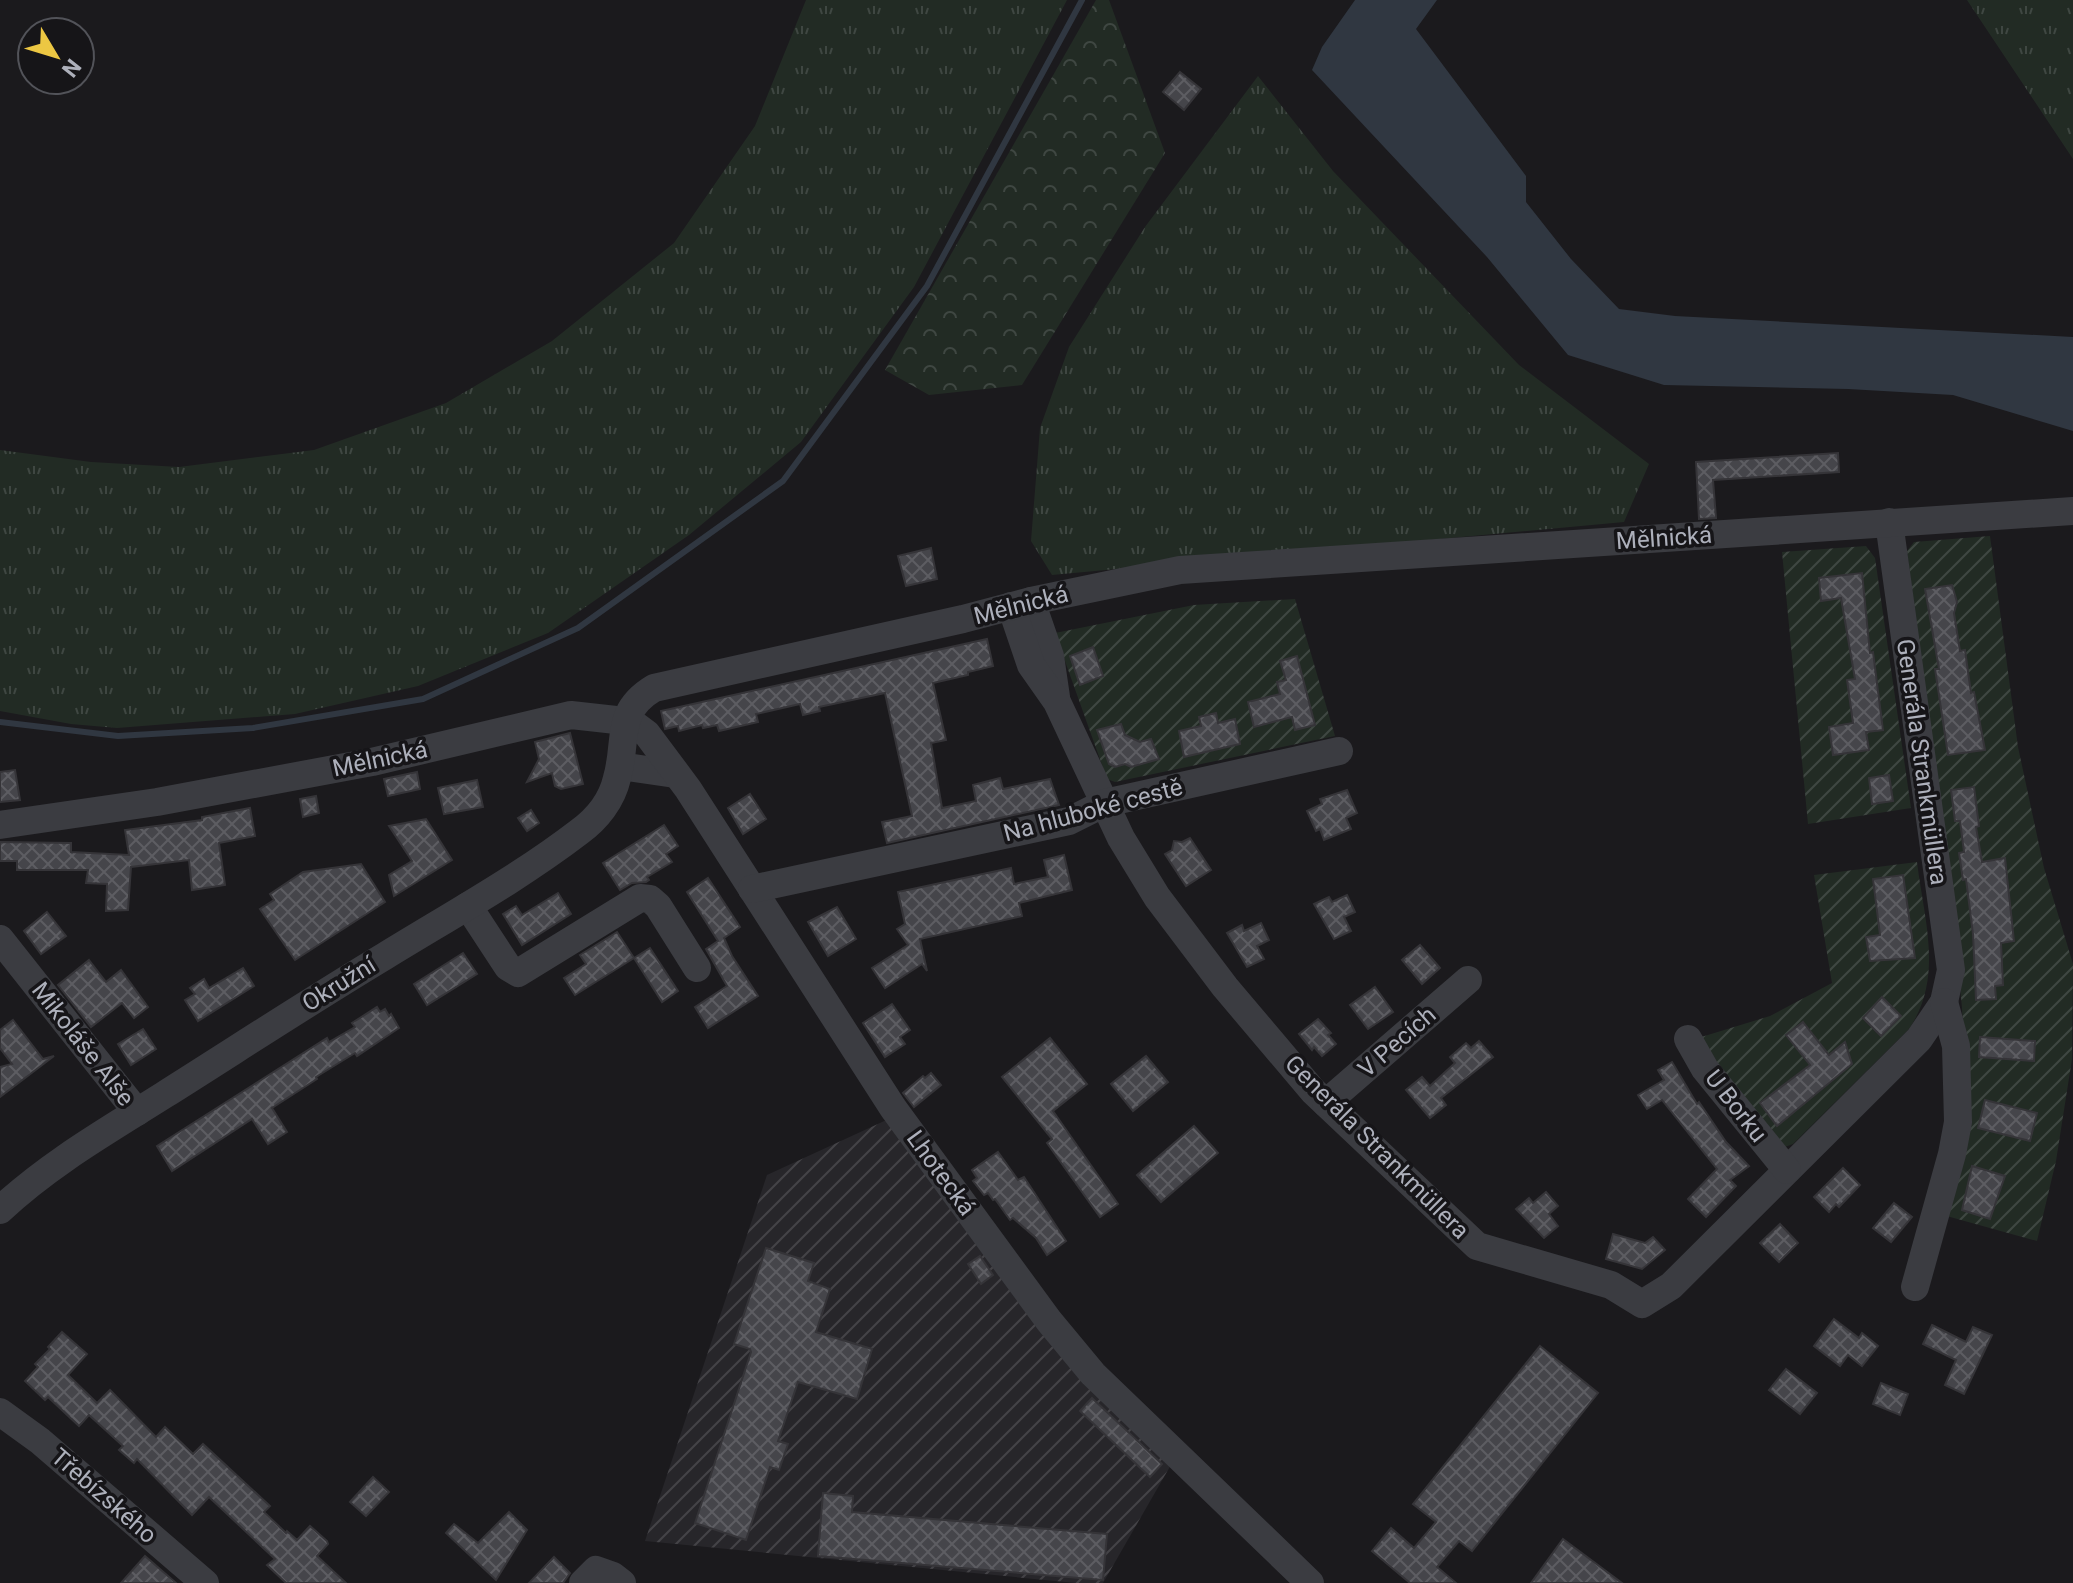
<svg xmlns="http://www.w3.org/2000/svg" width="2073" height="1583" font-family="Roboto,sans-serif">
<defs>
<pattern id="industrial-furrows" width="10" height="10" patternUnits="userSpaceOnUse" patternTransform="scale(2)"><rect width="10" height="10" fill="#27262a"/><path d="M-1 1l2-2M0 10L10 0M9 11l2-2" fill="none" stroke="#444347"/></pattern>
<pattern id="grass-tufts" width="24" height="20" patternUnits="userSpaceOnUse" patternTransform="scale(2)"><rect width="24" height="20" fill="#222b24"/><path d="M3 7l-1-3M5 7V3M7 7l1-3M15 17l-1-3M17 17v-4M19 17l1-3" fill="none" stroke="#3f4742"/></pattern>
<pattern id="forest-crowns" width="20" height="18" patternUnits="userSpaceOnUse" patternTransform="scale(2)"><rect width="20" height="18" fill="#222b24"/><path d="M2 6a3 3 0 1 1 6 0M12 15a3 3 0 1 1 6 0" fill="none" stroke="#3f4742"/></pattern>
<pattern id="garden-furrows" width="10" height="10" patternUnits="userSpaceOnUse" patternTransform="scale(2)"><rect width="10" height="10" fill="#222b24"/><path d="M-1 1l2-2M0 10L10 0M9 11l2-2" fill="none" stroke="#3f4742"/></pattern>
<pattern id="building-cross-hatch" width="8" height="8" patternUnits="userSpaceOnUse" patternTransform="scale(2)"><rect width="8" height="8" fill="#45454a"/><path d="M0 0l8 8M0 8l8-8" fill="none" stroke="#5d5d62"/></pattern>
</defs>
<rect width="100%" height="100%" fill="#1b1a1d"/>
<!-- industrial -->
<polygon fill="url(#industrial-furrows)" points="893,1117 1172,1463 1103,1583 1076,1583 645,1541 767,1175"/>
<!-- grass -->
<g fill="url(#grass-tufts)">
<polygon points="806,0 1067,0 914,287 801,442 689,535 548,633 418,686 295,714 117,728 71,724 0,711 0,450 91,462 179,467 314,450 446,403 552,341 674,243 755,126"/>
<polygon points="1967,0 2073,0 2073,159"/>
<polygon points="1258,76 1333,171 1519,365 1649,464 1624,522 1052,575 1031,541 1040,428 1069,347 1145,227"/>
</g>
<!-- forest -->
<polygon fill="url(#forest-crowns)" points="1096,0 1109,0 1165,153 1022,385 929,395 885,370"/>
<!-- garden -->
<g fill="url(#garden-furrows)">
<polygon points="1990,536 2018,747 2044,868 2073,964 2072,1059 2056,1161 2037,1241 1943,1215 1966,1102 1962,1008 1952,900 1907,551 1914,542"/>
<polygon points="1866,546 1875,558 1911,808 1808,824 1782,552"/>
<polygon points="1295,599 1335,736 1115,782 1107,779 1055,633 1194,605"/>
<path d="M1917,862c7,58 27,115 -8,167l-116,115 -11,4 -84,-110 72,-22 62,-33 -18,-108z"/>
</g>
<!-- water -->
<polygon fill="#303741" points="1355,0 1437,0 1416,29 1526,176 1526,202 1571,259 1619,309 1675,316 2073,337 2073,431 1953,395 1848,389 1664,385 1568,355 1487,257 1312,70 1322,47"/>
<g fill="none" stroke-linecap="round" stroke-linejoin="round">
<!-- stream -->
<polyline stroke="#303741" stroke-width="6" points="0,722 118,736 253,728 423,699 578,628 783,481 927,286 1082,0"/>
</g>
<!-- building -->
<g fill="url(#building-cross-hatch)" stroke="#353438" stroke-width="2">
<polygon points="1180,72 1201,89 1184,110 1163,92"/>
<polygon points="1838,453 1839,472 1713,480 1716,518 1699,519 1696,462"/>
<polygon points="931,548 937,579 906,586 898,556"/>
<polygon points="1862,573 1870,653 1873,652 1883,730 1866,732 1869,750 1833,755 1829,727 1853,723 1847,680 1855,679 1841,598 1821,601 1819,578"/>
<polygon points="1952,585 1957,602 1954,613 1960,651 1965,650 1971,693 1974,692 1985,750 1948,755 1935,669 1939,669 1925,589"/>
<polygon points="987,639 993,666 968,672 968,675 933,683 946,740 931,743 942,808 976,801 973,785 1000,778 1003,789 1050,779 1059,805 887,843 882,822 912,816 885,693 819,707 820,711 803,715 800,704 756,714 758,722 719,731 717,725 703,728 702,725 679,731 678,726 665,729 661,711"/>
<polygon points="1093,647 1103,676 1080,685 1070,656"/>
<polygon points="1297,656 1315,725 1295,730 1292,717 1254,727 1248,702 1280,694 1277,682 1286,680 1280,661"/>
<polygon points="1216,713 1218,723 1235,719 1240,744 1184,757 1179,731 1201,726 1199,717"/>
<polygon points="1121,724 1125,735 1140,742 1151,739 1159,759 1131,767 1125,764 1115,767 1109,764 1097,730"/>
<polygon points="570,733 583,784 561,789 555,786 552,773 527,782 539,759 535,742"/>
<polygon points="15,770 20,800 0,802 0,772"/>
<polygon points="417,772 420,789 388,796 384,779"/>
<polygon points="1889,775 1893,801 1872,804 1869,778"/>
<polygon points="477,780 483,807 444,814 438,788"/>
<polygon points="1974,787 1979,826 1976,827 1982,862 2005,858 2014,941 2001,943 2003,985 1995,986 1996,999 1976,1000 1973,934 1966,879 1963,880 1959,853 1964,852 1960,821 1955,821 1951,790"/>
<polygon points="1347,790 1357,813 1346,818 1351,829 1324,840 1320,829 1316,831 1307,811 1322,804 1320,799"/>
<polygon points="750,794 766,819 743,834 728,808"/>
<polygon points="316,796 319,813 303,817 300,799"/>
<polygon points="250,808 255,836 219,843 225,885 192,890 189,860 131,867 128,910 106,911 107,884 86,883 88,870 17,870 17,861 0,861 0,842 71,843 71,852 129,855 125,830 202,820 202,817"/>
<polygon points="531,810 539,823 527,831 518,818"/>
<polygon points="426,819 452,860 394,896 389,875 412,861 389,826"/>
<polygon points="664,825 678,846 666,854 672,862 647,877 649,880 646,882 632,883 620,890 603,863"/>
<polygon points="1190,838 1211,870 1186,886 1165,854 1172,850 1174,841 1182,842"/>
<polygon points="1064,855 1072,890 1019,903 1022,916 920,939 927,971 922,964 885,988 872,968 908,945 897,929 905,924 898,892 1011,868 1014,884 1048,877 1044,860"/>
<polygon points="361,864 385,902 295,960 260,909 274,900 270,894 303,872"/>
<polygon points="1903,875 1915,958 1870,961 1866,937 1880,935 1873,879"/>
<polygon points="708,878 740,927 724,938 732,956 758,996 708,1028 695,1007 727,986 706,949 718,941 687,892"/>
<polygon points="558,893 571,914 522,945 503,914 516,906 522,915"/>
<polygon points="1347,895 1355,912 1344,917 1351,931 1334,939 1314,904 1329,897 1332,902"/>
<polygon points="837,907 856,939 828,956 808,922"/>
<polygon points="47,912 66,936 41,954 24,931"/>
<polygon points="1261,923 1269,940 1257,946 1264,959 1247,967 1227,933 1242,925 1244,931"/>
<polygon points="617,932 634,958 650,948 678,991 662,1002 634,958 575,995 564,978 586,964 580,955"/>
<polygon points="1420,945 1440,968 1422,984 1402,960"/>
<polygon points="463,953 477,974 427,1005 414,984"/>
<polygon points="89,960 106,982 121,970 148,1007 134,1018 122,1003 91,1027 58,985"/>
<polygon points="243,968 254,986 198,1021 185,1000 195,994 190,988 204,979 209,988"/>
<polygon points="1375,987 1393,1012 1368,1029 1350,1005"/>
<polygon points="1882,997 1901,1016 1881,1036 1863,1018"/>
<polygon points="892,1004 910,1030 900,1037 905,1044 885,1057 863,1023"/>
<polygon points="377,1007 380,1012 385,1009 389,1016 391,1014 399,1028 357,1056 355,1053 316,1077 317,1079 272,1108 287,1132 268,1144 252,1119 172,1171 157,1146 327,1038 329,1042 355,1027 352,1023"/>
<polygon points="1318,1019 1331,1033 1328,1035 1336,1044 1322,1056 1314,1047 1312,1050 1299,1034"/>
<polygon points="13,1020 43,1059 54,1056 0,1097 0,1067 12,1064 0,1048 0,1030"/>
<polygon points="1803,1022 1829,1055 1845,1042 1852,1064 1777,1126 1760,1103 1810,1065 1786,1035"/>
<polygon points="143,1029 156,1049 131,1065 118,1044"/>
<polygon points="1980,1037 2035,1041 2034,1061 1979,1057"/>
<polygon points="1050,1038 1087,1084 1053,1111 1118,1204 1100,1217 1047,1143 1052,1139 1002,1077"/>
<polygon points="1479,1041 1493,1057 1441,1098 1446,1105 1430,1118 1406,1090 1422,1077 1430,1086 1455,1063 1450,1057 1466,1043 1471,1048"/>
<polygon points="1146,1056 1168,1082 1133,1111 1111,1084"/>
<polygon points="1672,1062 1697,1104 1699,1102 1726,1142 1749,1166 1730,1180 1736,1186 1706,1217 1688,1199 1717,1169 1662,1100 1647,1109 1638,1095 1664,1080 1658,1070"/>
<polygon points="931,1073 941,1085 914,1107 903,1093 923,1076 925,1078"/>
<polygon points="1985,1100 2037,1113 2030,1141 1978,1128"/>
<polygon points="1194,1126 1218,1153 1161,1202 1137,1175"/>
<polygon points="998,1152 1018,1180 1024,1177 1066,1241 1047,1255 1036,1238 1013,1218 1010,1220 995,1199 993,1200 988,1193 984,1195 973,1181 977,1178 972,1170"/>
<polygon points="1972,1166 2005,1176 1990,1219 1962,1210"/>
<polygon points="1843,1168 1860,1185 1839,1207 1836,1204 1829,1212 1814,1197"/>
<polygon points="1546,1192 1558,1206 1549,1214 1558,1226 1544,1238 1516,1209 1529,1198 1533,1203"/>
<polygon points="1894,1203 1912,1217 1891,1242 1873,1228"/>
<polygon points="1780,1224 1798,1243 1779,1262 1760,1243"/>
<polygon points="1613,1234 1645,1243 1653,1237 1665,1250 1642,1269 1606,1259"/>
<polygon points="766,1248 814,1263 808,1281 830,1289 816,1332 872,1349 857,1399 798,1382 778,1441 788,1444 779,1470 770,1467 746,1540 695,1523 751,1352 750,1349 734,1344"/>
<polygon points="980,1256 993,1275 981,1284 968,1264"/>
<polygon points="1834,1319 1859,1338 1862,1333 1878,1346 1862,1366 1848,1355 1840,1366 1814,1346"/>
<polygon points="1932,1325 1966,1342 1973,1327 1992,1335 1964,1394 1945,1385 1956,1360 1923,1344"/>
<polygon points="62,1332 87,1354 68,1375 97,1403 110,1390 156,1437 165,1427 193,1454 203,1444 270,1506 264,1512 286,1533 287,1531 297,1540 310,1526 327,1541 328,1544 317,1556 346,1583 286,1583 267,1565 275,1559 209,1497 192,1515 137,1459 134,1463 119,1450 123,1446 89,1415 79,1426 48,1397 45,1400 25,1381 38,1367 35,1364 50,1349 48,1347"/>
<polygon points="1540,1346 1598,1393 1472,1551 1459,1541 1437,1567 1456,1583 1410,1583 1372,1551 1391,1528 1414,1548 1436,1522 1413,1504"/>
<polygon points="1786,1369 1817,1393 1800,1414 1769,1390"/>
<polygon points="1881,1383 1908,1394 1900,1415 1873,1404"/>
<polygon points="1092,1398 1162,1464 1150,1477 1080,1411"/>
<polygon points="373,1477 389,1492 366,1516 350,1502"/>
<polygon points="823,1493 853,1496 852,1512 1107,1534 1103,1580 818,1556"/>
<polygon points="509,1512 527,1530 496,1580 446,1533 454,1524 478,1543"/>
<polygon points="1563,1539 1622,1583 1531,1583"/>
<polygon points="145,1556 176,1583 121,1583"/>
<polygon points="554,1557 570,1573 563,1583 529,1583"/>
</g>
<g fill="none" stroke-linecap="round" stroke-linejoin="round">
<!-- minor -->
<g stroke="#3b3c41" stroke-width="28">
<polyline points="1031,601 1050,656 1056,697"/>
<polyline points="1011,606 1031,665 1057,702 1121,838 1157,897 1225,987 1313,1091 1477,1246 1611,1285 1642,1304 1671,1286 1919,1039 1944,1002 1951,970 1889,522"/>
<polyline points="620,766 675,774"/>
<polyline points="0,825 157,802 372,762 571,715 625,721 635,725 647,734 688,789 893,1108 1049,1321 1093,1374 1310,1583"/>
<polyline points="752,889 1069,821 1105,803 1339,751"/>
<polyline points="468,906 508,967 518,973 640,898 650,899 658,906 697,968"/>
<polyline points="0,939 137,1112"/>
<polyline points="1688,1039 1705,1069 1787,1170"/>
<polyline points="1326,1103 1468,980"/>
<path d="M0,1210c49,-46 107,-79 164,-115 73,-46 146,-94 221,-139 65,-40 134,-78 194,-124 18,-13 33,-32 38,-54 11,-38 -3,-66 37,-90l309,-69 68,-18 149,-31 893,-59"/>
<polyline points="1915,1287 1952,1154 1958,1122 1956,1046 1944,1002"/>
<polyline points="0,1412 40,1441 205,1583"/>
<polyline points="583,1583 596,1570 613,1576 622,1583"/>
</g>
</g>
<g text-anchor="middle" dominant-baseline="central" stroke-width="7" stroke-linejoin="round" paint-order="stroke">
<!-- street labels -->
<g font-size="24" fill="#adb0bb" stroke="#161518">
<text transform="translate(1664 538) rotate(-4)">Mělnická</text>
<text transform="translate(1021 605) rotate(-14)">Mělnická</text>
<text transform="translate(380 759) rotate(-12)">Mělnická</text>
<text transform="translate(1922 762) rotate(82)">Generála Strankmüllera</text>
<text transform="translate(1093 810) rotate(-15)">Na hluboké cestě</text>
<text transform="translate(339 984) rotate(-32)">Okružní</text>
<text transform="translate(1397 1042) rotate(-41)">V Pecích</text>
<text transform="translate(83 1044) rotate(52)">Mikoláše Alše</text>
<text transform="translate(1736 1106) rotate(52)">U Borku</text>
<text transform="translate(1377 1147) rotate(45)">Generála Strankmüllera</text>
<text transform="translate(941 1173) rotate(54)">Lhotecká</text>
<text transform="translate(104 1496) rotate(41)">Třebízského</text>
</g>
</g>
<!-- north arrow -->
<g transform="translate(56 56) rotate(128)"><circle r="38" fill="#161518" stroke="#525359" stroke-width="2"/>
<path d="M0-6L14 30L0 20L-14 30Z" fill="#ecc743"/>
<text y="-12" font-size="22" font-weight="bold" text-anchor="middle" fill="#adb0bb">N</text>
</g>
</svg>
